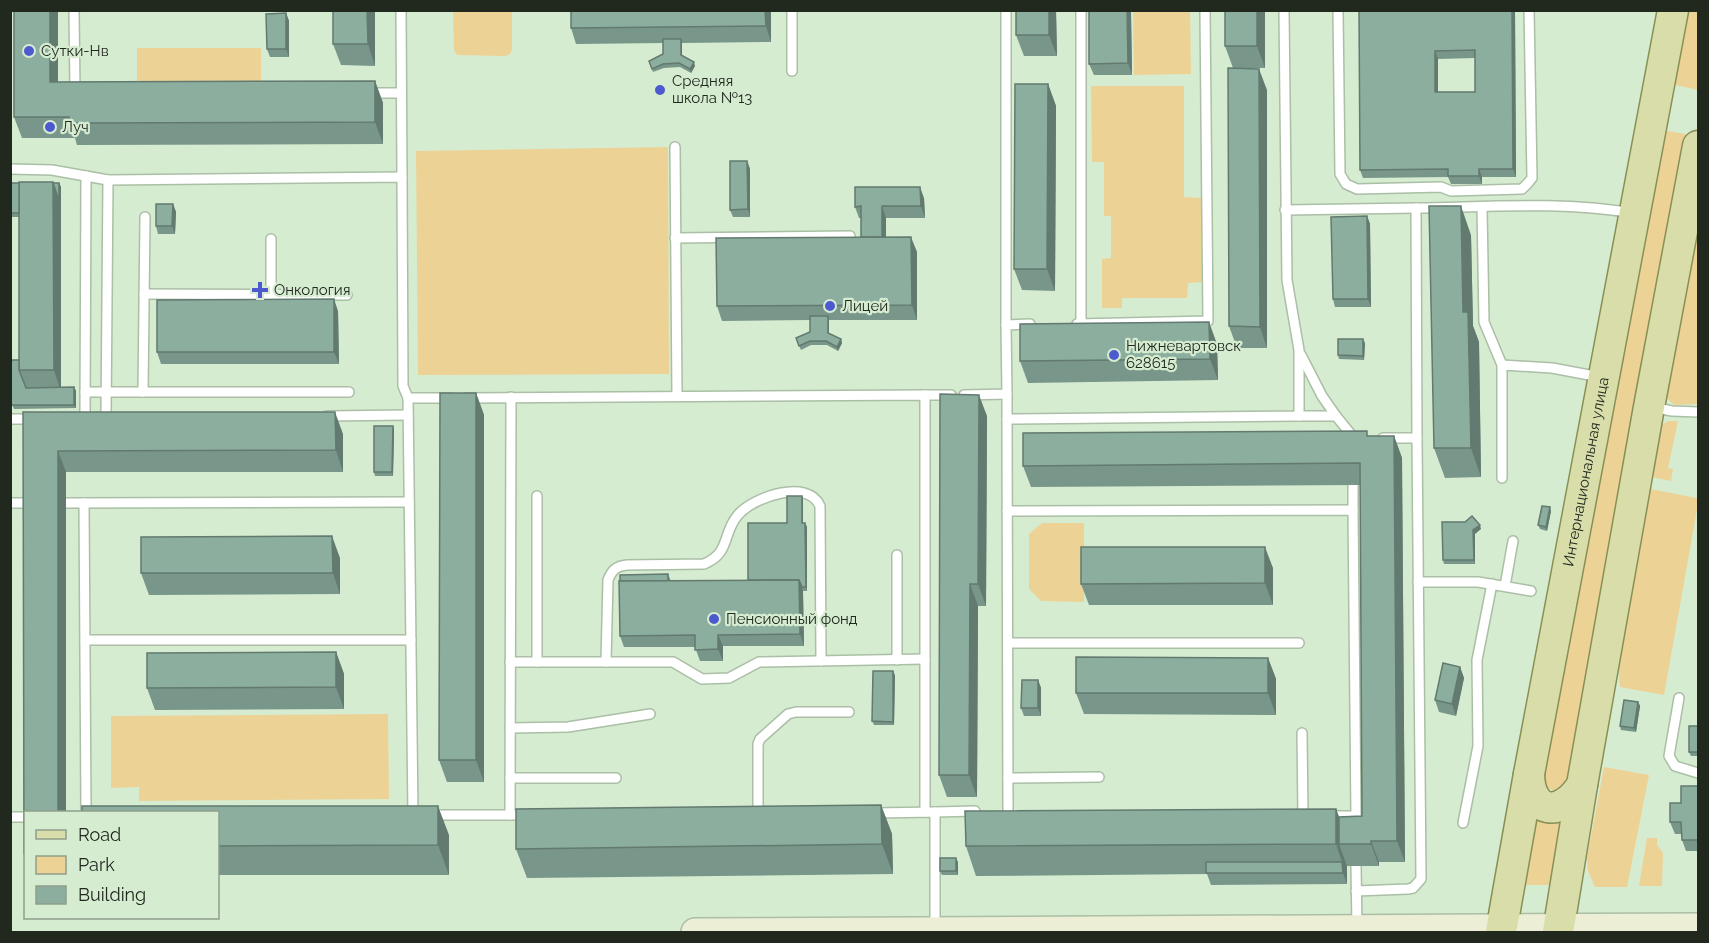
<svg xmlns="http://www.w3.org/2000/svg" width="1709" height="943" font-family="Raleway,sans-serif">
<rect width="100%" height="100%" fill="#d6ecd1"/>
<!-- green -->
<g fill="#edd296">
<polygon points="453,11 512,11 512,49 510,54 505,56 457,55 454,50"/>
<polygon points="1133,11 1190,11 1191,74 1134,75"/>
<polygon points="1685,11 1698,11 1698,90 1671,84"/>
<rect x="137" y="48" width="124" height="35"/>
<polygon points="1091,86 1184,86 1184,197 1201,198 1202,282 1188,283 1187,298 1122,298 1122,308 1102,308 1102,259 1111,258 1111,216 1104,216 1104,162 1092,162"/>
<path d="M1663,130l28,5 -121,644 -9,12c-9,0 -13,-2 -20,-8z"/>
<polygon points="668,147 669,374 418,375 416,151"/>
<polygon points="1698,207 1698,404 1674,405 1666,397 1665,389"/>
<polygon points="1668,421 1678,421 1668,468 1673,469 1671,481 1647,476 1658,427"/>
<polygon points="1645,488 1697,498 1698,504 1664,695 1620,687 1616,639"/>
<polygon points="1042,523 1084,523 1084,602 1041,601 1029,589 1029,534"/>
<polygon points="388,714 389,799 139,801 139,787 111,788 111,716"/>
<polygon points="1604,767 1649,775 1627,887 1595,887 1588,871 1587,858"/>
<polygon points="1533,811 1564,818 1552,885 1520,885"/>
<polygon points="1647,838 1657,838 1657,845 1663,853 1662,886 1639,886"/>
</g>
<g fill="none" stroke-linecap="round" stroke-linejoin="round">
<defs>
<g id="lane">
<polyline points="74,10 75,92"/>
<polyline points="401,10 402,177"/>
<polyline points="1081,10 1081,324"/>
<polyline points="1338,10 1340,174 1346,184 1357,189 1441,187 1451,191 1522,189 1528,183 1532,178 1529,10"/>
<polyline points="792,71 792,10"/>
<polyline points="367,93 401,93"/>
<polyline points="675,147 677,396"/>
<polyline points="10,169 52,170 108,180 402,177 403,386 408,398 413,815"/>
<polyline points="1482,207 1484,322 1502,365 1502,478"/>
<polyline points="1285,210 1416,208"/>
<polyline points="675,238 850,236"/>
<polyline points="144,294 347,295"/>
<polyline points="271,295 271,239"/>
<polyline points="1077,324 1208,321 1205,10"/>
<polyline points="1006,325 1006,10"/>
<polyline points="1301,355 1322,396 1336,416"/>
<polyline points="1502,365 1552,368 1600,377"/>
<polyline points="85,392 349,392"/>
<polyline points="143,392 145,217"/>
<polyline points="1007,394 1007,419 1299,416 1299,350 1287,280 1284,10"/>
<polyline points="925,395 951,395"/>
<polyline points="964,395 1007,394 1006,325 1030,324"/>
<polyline points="408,398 452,398"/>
<polyline points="466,398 925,395 925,812"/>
<polyline points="1652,407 1672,411 1698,412"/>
<polyline points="327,416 408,415"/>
<polyline points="1299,416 1336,416 1354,438"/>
<polyline points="85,418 86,176"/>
<polyline points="106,418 108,180"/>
<polyline points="10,419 34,419"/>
<polyline points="1007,419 1008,811"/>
<path d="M1383,438h34l-1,-230c72,-1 145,-7 216,5"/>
<polyline points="1353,485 1353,510"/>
<polyline points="10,503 31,503"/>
<polyline points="66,503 409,502"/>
<polyline points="84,503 86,812"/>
<polyline points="1007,511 1353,510 1356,816 1326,816"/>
<polyline points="1418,582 1478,582 1531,591"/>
<polyline points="1505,586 1513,541"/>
<polyline points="85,640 411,640"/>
<polyline points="1008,643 1299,643"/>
<polyline points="897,660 897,555"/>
<path d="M510,662h96l2,-82c4,-10 8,-14 19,-15l77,-1c27,-11 18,-31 34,-49 15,-18 70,-37 82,-9l1,155"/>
<polyline points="537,662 537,496"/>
<polyline points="606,662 673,662 702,679 729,678 759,662 925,659"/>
<polyline points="1679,698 1669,756 1675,766 1698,773"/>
<polyline points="510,728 568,727 650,714"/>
<polyline points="1302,733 1303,816"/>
<polyline points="510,778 616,778"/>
<polyline points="1008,778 1099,777"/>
<polyline points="935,812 975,811"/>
<polyline points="758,813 758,744 760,739 788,714 796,712 849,712"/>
<polyline points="874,813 935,812 935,929"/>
<polyline points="430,815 527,815"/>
<polyline points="510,815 511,397"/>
<polyline points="10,817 26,817"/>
<polyline points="1463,823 1478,746 1477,660 1492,584"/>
<polyline points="1356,866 1357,927"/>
<polyline points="1356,891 1408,889 1413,888 1421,879 1417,438"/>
</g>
<polyline id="secondary" points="695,932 1698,927"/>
<g id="primary">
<path d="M1529,774c1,41 32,44 53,11"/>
<path id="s1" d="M1501,932l28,-158 144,-764"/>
<polyline points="1558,932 1582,785 1649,407 1698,146"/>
</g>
</defs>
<!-- lane casing -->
<use href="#lane" stroke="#aabfa5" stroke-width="12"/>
<!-- secondary casing -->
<use href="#secondary" stroke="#aabfa5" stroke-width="30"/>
<!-- primary casing -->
<use href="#primary" stroke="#889055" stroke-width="33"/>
<!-- lane -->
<use href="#lane" stroke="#fff" stroke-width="9"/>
<!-- secondary -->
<use href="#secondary" stroke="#eceed5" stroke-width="27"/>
<!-- primary -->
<use href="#primary" stroke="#d9ddaa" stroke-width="30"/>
</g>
<!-- wall -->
<g fill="#789689" fill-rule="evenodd">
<polygon points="14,10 58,10 58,82 375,81 383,103 383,144 77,145 75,138 22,138 14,117"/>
<polygon points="375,10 375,66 341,65 333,44"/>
<polygon points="771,10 771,42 682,43 682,56 695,66 691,73 680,67 664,68 653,72 649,61 663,54 663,43 576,44 571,28"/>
<polygon points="1016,10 1056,10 1057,56 1024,56 1016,35"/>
<polygon points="1225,10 1265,10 1265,68 1233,68 1225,46"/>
<path d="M1359,10h156l1,167h-34v7h-31l-3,-7 -85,1 -3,-8zM1475,58v34h-37v-33z"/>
<polygon points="1131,12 1132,75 1094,75 1089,64"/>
<polygon points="286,13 289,21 289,57 270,57 267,49"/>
<polygon points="1048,84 1056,106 1055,291 1022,290 1014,269"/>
<polygon points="1267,90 1267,348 1237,348 1229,326"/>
<polygon points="747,161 750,169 750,217 733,217 730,210"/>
<polygon points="10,183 59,183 61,187 61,387 74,387 76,391 76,408 14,409 10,400 19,360 19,217 10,217"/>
<polygon points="924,198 925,218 886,218 886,237 917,252 917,320 829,320 829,333 841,339 842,343 838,351 827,345 811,345 801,350 796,338 810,332 810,320 722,321 717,306 861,237 861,218 859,218 855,207"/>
<polygon points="173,204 176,212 175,234 158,234 156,226"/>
<polygon points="1367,216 1370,224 1371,307 1335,307 1333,299"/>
<polygon points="1471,235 1473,326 1479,342 1481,477 1445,478 1434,448"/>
<polygon points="338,311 339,364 161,364 157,352"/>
<polygon points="1365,343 1364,360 1339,359 1338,355"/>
<polygon points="1217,344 1218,380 1028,383 1020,361"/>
<polygon points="476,393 484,415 484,782 447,782 439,760"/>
<polygon points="23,412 343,434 343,472 66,472 26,813 26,859 24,854"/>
<polygon points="987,416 986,606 978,606 977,797 947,797 939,775"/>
<polygon points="393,426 394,430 393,476 375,476 374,472"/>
<polygon points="1368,436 1394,436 1402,458 1405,862 1379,862 1379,866 1347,866 1347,884 1211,885 1207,874 976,876 966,846 1336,809 1339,817 1362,816 1360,485 1031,487 1023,466"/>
<polygon points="802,496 803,500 803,523 805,523 807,527 807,591 803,591 804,646 723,646 723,661 700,661 695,647 624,647 620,636 668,574 671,581 748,580 787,523"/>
<polygon points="1551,511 1547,531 1540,529 1538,525"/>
<polygon points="1481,529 1475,534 1475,564 1444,564 1443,560"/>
<polygon points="340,558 340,594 149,595 141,573"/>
<polygon points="1273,568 1273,605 1089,605 1081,584"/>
<polygon points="336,652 344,674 344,709 155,710 147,688"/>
<polygon points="1268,658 1276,679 1276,715 1084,714 1076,693"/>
<polygon points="1460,667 1464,678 1456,716 1439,712 1435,700"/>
<polygon points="895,675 894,725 874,725 872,721"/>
<polygon points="1038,680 1041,688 1041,716 1024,716 1021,708"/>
<polygon points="1638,702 1640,706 1636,732 1621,730 1620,726"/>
<polygon points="1698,726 1698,756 1691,756 1689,752"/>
<polygon points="1698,786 1698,851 1686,851 1682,840 1682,834 1675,834 1670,822 1681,803"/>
<polygon points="881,805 892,834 893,874 527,878 516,849"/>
<polygon points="218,813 449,835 449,875 218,875"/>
<polygon points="958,862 958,875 942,875 940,871"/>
</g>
<!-- shaded-wall -->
<g fill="#627a6f">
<polygon points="50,10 58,10 58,104 50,82"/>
<polygon points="367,10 375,10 375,66 368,44"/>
<polygon points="765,10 771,10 771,42 766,26"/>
<polygon points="1049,10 1056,10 1057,56 1049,35"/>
<polygon points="1127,10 1131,10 1131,12 1132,75 1128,63"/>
<polygon points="1257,10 1265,10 1265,68 1257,46"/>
<polygon points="1512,10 1515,10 1516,177 1513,169"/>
<polygon points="286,13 289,21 289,57 286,49"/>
<polygon points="681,39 682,42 682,59 681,55"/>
<polygon points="1435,51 1438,59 1438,100 1435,92"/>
<polygon points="694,62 695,66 691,73 690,69"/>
<polygon points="1259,69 1267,90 1267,348 1260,327"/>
<polygon points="375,81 383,103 383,144 375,122"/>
<polygon points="1048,84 1056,106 1055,291 1047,269"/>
<polygon points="747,161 750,169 750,217 748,209"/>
<polygon points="1479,169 1482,177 1482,184 1479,176"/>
<polygon points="53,182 59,200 59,183 61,187 61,392 54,370"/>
<polygon points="920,187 924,198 925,218 921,206"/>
<polygon points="173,204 176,212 175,234 172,226"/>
<polygon points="882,206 886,218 886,251 882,239"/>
<polygon points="1461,206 1471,235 1473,326 1479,342 1481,477 1471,448 1463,312"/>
<polygon points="1367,216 1370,224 1371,307 1368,299"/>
<polygon points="911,237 917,252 917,320 912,305"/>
<polygon points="334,299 338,311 339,364 334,352"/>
<polygon points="828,316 829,320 829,337 828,333"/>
<polygon points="1209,322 1217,344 1218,380 1210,359"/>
<polygon points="841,339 842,343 838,351 837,347"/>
<polygon points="1363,339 1365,343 1364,360 1363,356"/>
<polygon points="74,387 76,391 76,408 74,405"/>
<polygon points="476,393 484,415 484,782 476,760"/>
<polygon points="979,395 987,416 986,606 978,584"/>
<polygon points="335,412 343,434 343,472 336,450"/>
<polygon points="393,426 394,430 393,476 392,472"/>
<polygon points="1394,436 1402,458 1405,862 1397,841"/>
<polygon points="58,451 66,472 66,813 58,813"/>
<polygon points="802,496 803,500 803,527 802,523"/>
<polygon points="1550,507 1551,511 1547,531 1546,527"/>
<polygon points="805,523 807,527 807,591 806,587"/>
<polygon points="1480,525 1481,529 1475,534 1475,564 1474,560 1473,530"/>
<polygon points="332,536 340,558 340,594 333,573"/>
<polygon points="1265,547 1273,568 1273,605 1265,583"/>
<polygon points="799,580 803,591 804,646 800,634"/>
<polygon points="970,584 978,606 977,797 969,775"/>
<polygon points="718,635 723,646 723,661 718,649"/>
<polygon points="336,652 344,674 344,709 336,687"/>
<polygon points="1268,658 1276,679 1276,715 1268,693"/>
<polygon points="1460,667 1464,678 1456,716 1452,704"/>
<polygon points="893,671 895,675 894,725 893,722"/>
<polygon points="1038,680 1041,688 1041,716 1038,708"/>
<polygon points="1638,702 1640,706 1636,732 1634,728"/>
<polygon points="881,805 892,834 893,874 882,844"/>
<polygon points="438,806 449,835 449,875 438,845"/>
<polygon points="1336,809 1347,838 1339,844 1347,866 1347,884 1343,873 1342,862 1336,844"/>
<polygon points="1371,841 1379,862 1379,866 1371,844"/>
<polygon points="956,858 958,862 958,875 956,871"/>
</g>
<!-- building -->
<g fill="#8cae9f" stroke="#627a6f" stroke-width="1.5" fill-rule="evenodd">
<polygon points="14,10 50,10 50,82 375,81 375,122 69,123 69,117 14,117"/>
<polygon points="333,10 367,10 368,44 333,44"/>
<polygon points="571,10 765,10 766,26 571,28"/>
<rect x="1016" y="10" width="33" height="25"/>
<polygon points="1089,10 1127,10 1128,63 1089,64"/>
<rect x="1225" y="10" width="32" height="36"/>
<path d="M1359,10h153l1,159h-34v7h-31v-7l-88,1zM1475,50v42h-40v-41z"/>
<polygon points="286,13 286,49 267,49 266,14"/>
<polygon points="663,39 681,39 681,55 694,62 690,69 679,63 663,64 652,69 649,61 663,54"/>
<polygon points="1228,68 1259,69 1260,327 1229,326"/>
<polygon points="1015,84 1048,84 1047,269 1014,269"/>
<polygon points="730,161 747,161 748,209 730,210"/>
<polygon points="19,182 53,182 54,370 19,370"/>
<rect x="10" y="183" width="9" height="30"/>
<polygon points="53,183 59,183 59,200"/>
<polygon points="855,187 920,187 921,206 882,206 882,237 861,237 861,206 855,207"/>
<polygon points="156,204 173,204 172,226 156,226"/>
<polygon points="1429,206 1461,206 1463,312 1468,312 1471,448 1434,448"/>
<polygon points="1367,216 1368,299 1333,299 1331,217"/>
<polygon points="911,237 912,305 717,306 716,238"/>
<polygon points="334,299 334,352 157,352 157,300"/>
<polygon points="810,316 828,316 828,333 841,339 837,347 826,341 810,341 799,346 796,338 810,332"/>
<polygon points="1209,322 1210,359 1020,361 1020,324"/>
<polygon points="1338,339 1363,339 1363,356 1338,355"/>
<polygon points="12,360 19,360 19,370 26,388 74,387 74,405 12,405 10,400 10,366"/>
<polygon points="440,393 476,393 476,760 439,760"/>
<polygon points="940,394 979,395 978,584 970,584 969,775 939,775"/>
<polygon points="23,412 335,412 336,450 58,451 58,813 26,813 26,854 24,854"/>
<polygon points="374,426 393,426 392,472 374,472"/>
<polygon points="1367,431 1367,436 1394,436 1397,841 1371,841 1371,844 1339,844 1339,817 1362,816 1360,463 1023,466 1023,433"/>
<polygon points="787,496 802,496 802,523 805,523 806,587 802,587 799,580 748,580 748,523 787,523"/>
<polygon points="1542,506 1550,507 1546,527 1538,525"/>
<polygon points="1472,516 1480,525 1473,530 1474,560 1443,560 1442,522 1465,522"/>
<polygon points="332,536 333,573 141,573 141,537"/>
<polygon points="1081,547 1265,547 1265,583 1081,584"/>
<polygon points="668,574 668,581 620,581 620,575"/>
<polygon points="799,580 800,634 718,635 718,649 695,650 695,635 620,636 619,581"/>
<polygon points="336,652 336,687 147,688 147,653"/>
<polygon points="1076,657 1268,658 1268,693 1076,693"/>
<polygon points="1443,663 1460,667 1452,704 1435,700"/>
<polygon points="873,671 893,671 893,722 872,721"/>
<polygon points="1022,680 1038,680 1038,708 1021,708"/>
<polygon points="1624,700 1638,702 1634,728 1620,726"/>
<rect x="1689" y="726" width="9" height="26"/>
<polygon points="1681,786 1698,786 1698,840 1682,840 1681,822 1670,822 1670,803 1681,803"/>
<polygon points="881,805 882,844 516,849 516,809"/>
<polygon points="82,806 438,806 438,845 218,846 218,813 82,813"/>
<polygon points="1336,809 1336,844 966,846 965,811"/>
<rect x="940" y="858" width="16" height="13"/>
<polygon points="1206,862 1342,862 1343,873 1206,873"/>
</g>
<!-- markers -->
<g fill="#4d59cf" stroke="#d6ecd1" stroke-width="2">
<circle cx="29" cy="51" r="6"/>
<circle cx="660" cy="90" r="6"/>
<circle cx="50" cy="127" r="6"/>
<path d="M257 281h6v6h6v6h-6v6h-6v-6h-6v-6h6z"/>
<circle cx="830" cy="306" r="6"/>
<circle cx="1114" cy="355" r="6"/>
<circle cx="714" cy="619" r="6"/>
</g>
<g text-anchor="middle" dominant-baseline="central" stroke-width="4.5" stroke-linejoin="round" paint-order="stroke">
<!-- poi labels -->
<g font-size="15" fill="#21291f" stroke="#d6ecd1" text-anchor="start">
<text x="41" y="51">Сутки-Нв</text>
<text x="672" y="81">Средняя<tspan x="672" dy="17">школа №13</tspan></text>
<text x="62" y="127">Луч</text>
<text x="274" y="290">Онкология</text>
<text x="842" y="306">Лицей</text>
<text x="1126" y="346">Нижневартовск<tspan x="1126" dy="17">628615</tspan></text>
<text x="726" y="619">Пенсионный фонд</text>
</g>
<!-- street labels -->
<g font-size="15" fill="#21291f" stroke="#d6ecd1">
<text stroke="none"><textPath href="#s1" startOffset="468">Интернациональная улица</textPath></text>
</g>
</g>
<!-- border -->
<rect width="1709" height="943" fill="none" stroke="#21291f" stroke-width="24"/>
<!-- legend -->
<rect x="24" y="811" width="195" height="108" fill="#d6ecd1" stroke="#8e9e8a" stroke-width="1.5"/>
<rect x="36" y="830" width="30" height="9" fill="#d9ddaa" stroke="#8e9e8a" stroke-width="1.5"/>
<text x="78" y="841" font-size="18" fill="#21291f">Road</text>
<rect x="36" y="856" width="30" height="18" fill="#edd296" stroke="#8e9e8a" stroke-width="1.5"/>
<text x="78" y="871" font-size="18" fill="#21291f">Park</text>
<rect x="36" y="886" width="30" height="18" fill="#8cae9f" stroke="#8e9e8a" stroke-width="1.5"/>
<text x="78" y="901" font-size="18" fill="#21291f">Building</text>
</svg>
